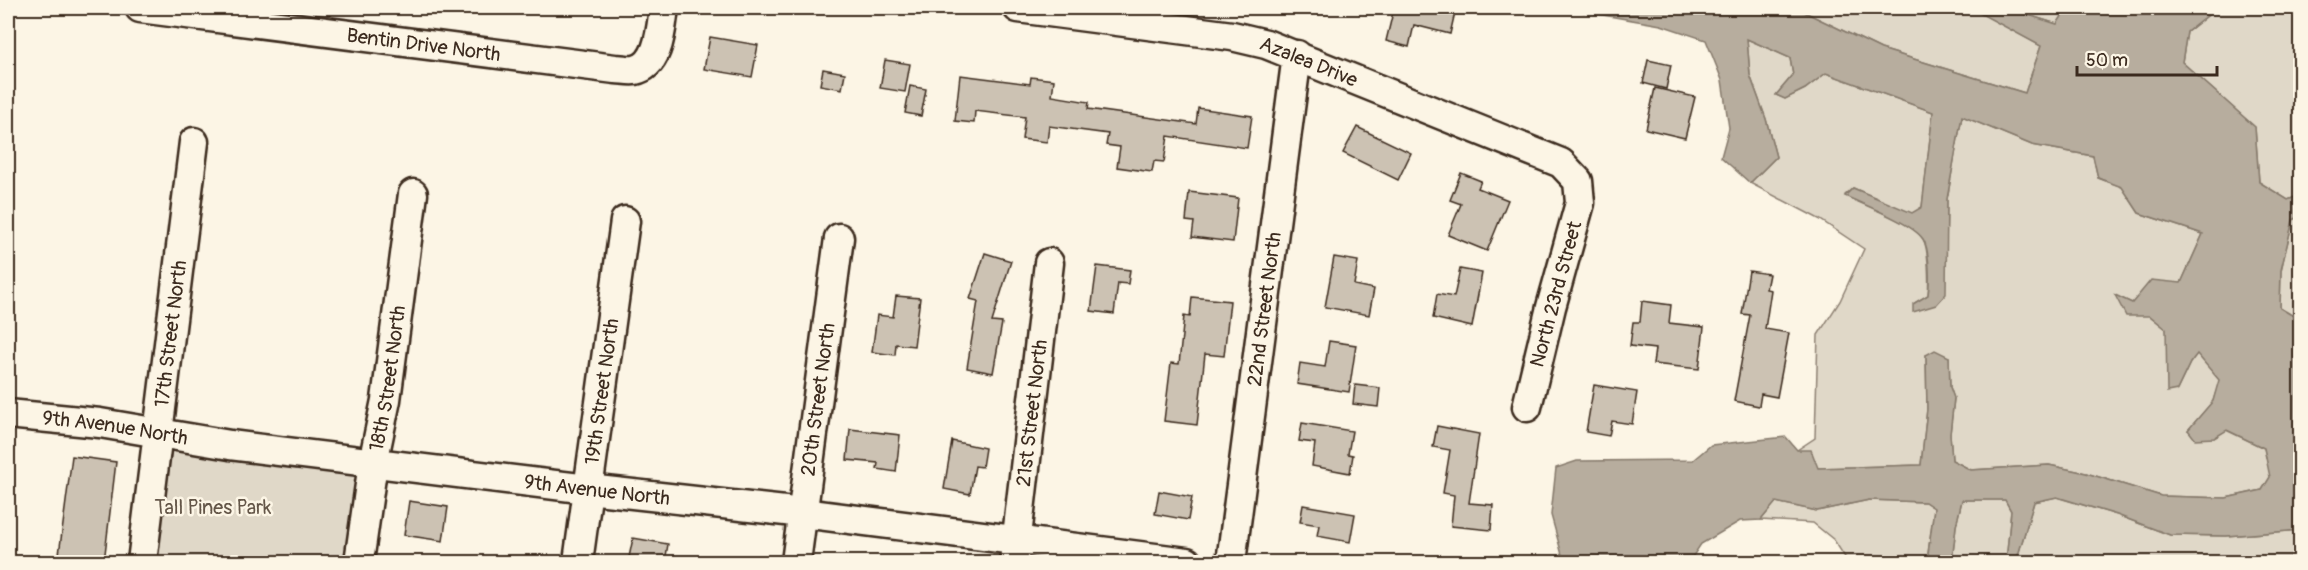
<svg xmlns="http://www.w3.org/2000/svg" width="2308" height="570" font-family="Pangolin,sans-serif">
<rect width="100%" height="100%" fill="#fcf5e5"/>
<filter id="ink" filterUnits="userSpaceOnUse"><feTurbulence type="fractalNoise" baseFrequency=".0167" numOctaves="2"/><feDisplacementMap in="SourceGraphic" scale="12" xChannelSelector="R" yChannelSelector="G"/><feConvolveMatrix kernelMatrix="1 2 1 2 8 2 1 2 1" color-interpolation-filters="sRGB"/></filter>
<g filter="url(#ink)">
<!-- green -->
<g fill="#e0d8c8" stroke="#8e8173" stroke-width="1.5">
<polygon points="1796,8 1976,8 1975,10 2041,46 2025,93 1881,49"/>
<polygon points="2006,8 2053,8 2065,13 2057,24"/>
<polygon points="2217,8 2300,8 2300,195 2288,200 2259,182 2255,127 2182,62 2187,32"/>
<path d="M1747,39l43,19 3,17 -17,20 9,4 20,-10 21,-16 107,39 -11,95 -10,7 -59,-26 -8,7c19,10 68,28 78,44 6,9 6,45 5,56l-15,9 32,-10 2,-95 15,-83 70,29 61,11 5,22 24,9 17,26 64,21 -22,49 -49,20 -16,-7 34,20 16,13 11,61 13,-27 7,-10 23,27 -7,21 -25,29 26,8 12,-8 38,18 7,29 -9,13 -36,8 -65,-2 -75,-23 -37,-8 -78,5 -19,-10 -2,-26 4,-35 -4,-12 -1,-30 -23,-2 1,54 -6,56 -103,3 -21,-18 18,-12 3,-103 22,-34 24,-52 -45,-30 -69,-36 26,-26 -10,-38 -16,-44z"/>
<polygon points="2300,216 2300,320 2280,308 2281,270 2293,220"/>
<polygon points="165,444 362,472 348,562 151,562"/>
<polygon points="2056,497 2117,515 2170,535 2226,536 2300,530 2300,562 2016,562 2034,502"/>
<polygon points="1869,500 1925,502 1934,508 1928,553 1935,562 1848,562 1834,540 1813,523 1761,520 1776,502 1817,511"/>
<polygon points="1962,500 2005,500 2011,511 2006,562 1952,562 1956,526"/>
</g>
<!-- water -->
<path fill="#b7ad9e" stroke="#85796b" stroke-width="1.5" d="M1562,8h234l85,41 144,44 16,-47 -67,-36 2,-2h30l51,16 7,-11 -11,-5h164l-30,24 -5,30 73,65 4,55 29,18 12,-5v21l-7,4 -12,50 -1,38 20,12v210l-74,6 -56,-1 -53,-20 -60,-18 -23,5 -18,60h-10l5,-51 -6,-11h-43l-6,26 -4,36h-17l-7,-8 6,-46 -9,-6 -56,-2 -52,11 -41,-9 -15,18 -21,1 -39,23 -12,18h-125l-13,-47 5,-47 21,-7 116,-1 18,-15 75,-8 11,13h14l7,18 103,-3 6,-56 -1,-54 9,-5 14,7 1,30 4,11 -4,36 2,26 19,10 78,-5 37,8 75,23 65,2 36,-8 8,-13 -6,-29 -37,-18 -13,8 -19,1 -7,-9 25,-29 6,-21 -22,-26 -7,9 -13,27 -10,2 -1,-63 -16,-13h-24l-11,-21 17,8 19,-23 30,3 22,-49 -64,-21 -17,-26 -24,-9 -5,-22 -61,-11 -70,-29 -15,83 -1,95 -10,11 -23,7v-8l15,-9c2,-12 2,-46 -5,-56 -11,-16 -59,-34 -78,-43l8,-8 59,25 10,-6 11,-95 -107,-39 -21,16 -20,10 -9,-4 17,-20 -3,-17 -43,-19 3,36 16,44 10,38 -26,26 -29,-26 8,-29 -7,-48 -16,-40 -45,-15z"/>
<!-- building -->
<g fill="#ccc2b3" stroke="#3b2a1e" stroke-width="1.5">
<polygon points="1394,8 1456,8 1450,34 1414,25 1409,47 1386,41"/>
<polygon points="710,37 758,45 752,77 704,69"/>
<polygon points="885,60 910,64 905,92 880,88"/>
<polygon points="1648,60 1671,65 1666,89 1643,83"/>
<polygon points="823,69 845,73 842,89 820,85"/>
<polygon points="960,75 1030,84 1031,77 1054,80 1052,96 1089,102 1088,109 1196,124 1198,108 1252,116 1247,148 1168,136 1164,162 1154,161 1152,172 1117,167 1120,147 1106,145 1108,134 1049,126 1047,142 1022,139 1025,117 975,111 974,123 955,121"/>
<polygon points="910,86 926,89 921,116 905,113"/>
<polygon points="1655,88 1695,97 1685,138 1646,129"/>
<polygon points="1357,127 1411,153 1398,180 1343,153"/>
<polygon points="1461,173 1481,181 1478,188 1508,200 1487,251 1448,235 1461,204 1450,200"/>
<polygon points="1189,192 1238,198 1233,242 1192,237 1194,222 1186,221"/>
<polygon points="985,253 1011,261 992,322 1002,323 993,373 967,368 978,301 970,299"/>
<polygon points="1334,257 1358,261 1354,285 1374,289 1369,315 1325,307"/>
<polygon points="1097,266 1130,270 1128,284 1118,283 1114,314 1091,311"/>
<polygon points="1460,269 1482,273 1472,327 1433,318 1437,294 1454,297"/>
<polygon points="1749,271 1769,274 1766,289 1771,290 1765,329 1789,333 1777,397 1761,394 1759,406 1734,401 1750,315 1742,314"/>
<polygon points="896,296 920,298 914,346 896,344 895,355 872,352 877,315 893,317"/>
<polygon points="1192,297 1230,301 1224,356 1205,354 1197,425 1164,421 1171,363 1179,364 1184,316 1190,317"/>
<polygon points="1642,301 1671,305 1669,323 1704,327 1699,369 1653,364 1655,349 1630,346 1633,322 1640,322"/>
<polygon points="1329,341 1356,345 1349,392 1297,384 1300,363 1325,367"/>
<polygon points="1355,385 1380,388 1378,407 1353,404"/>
<polygon points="1594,385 1637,392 1632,424 1612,421 1609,436 1586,432"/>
<polygon points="1302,423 1352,431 1348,454 1353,455 1350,473 1312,466 1315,443 1299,441"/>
<polygon points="1437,426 1479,434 1469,503 1493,505 1491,530 1451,526 1454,495 1443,493 1450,450 1433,447"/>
<polygon points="850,429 900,435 896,472 877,469 878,463 847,460"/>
<polygon points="952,441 985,448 982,467 975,466 970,494 944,489"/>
<polygon points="72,456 116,462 104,562 58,562"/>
<polygon points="1159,491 1192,497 1188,520 1155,514"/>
<polygon points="409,501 448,507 443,541 404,535"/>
<polygon points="1303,505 1355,514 1350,542 1317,536 1319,525 1300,522"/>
<polygon points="633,538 668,544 665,562 628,562"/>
</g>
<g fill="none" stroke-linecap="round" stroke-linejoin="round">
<defs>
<g id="minor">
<path id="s1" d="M140,8l475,61c7,0 14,2 20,1 25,-5 26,-43 29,-62"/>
<path id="s2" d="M1018,8l214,28 34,8 295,119 17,18 2,22 -29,104 -24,100"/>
<path id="s3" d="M8,414l92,9 130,22 358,44 215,24 384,49"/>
<path id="s4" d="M142,562l52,-420"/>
<path id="s5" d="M359,562l14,-99 13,-63 27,-206"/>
<path id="s6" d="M578,562l47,-341"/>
<path id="s7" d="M796,562l43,-324"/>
<path id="s8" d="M1014,562l35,-299"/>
<path id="s9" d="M1231,562l66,-507"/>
</g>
</defs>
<!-- minor casing -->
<use href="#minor" stroke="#3b2a1e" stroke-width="33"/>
<!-- minor -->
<use href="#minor" stroke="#fcf5e5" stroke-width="28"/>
</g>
</g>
<g text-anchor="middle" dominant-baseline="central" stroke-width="5" stroke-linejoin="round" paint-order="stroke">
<!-- street labels -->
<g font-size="20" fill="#3b2a1e" stroke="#fcf5e5">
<text stroke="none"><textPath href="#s1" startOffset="286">Bentin Drive North</textPath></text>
<text stroke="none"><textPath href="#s2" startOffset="297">Azalea Drive</textPath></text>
<text transform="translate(1556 294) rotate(-75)">North 23rd Street</text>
<text stroke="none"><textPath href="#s9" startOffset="255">22nd Street North</textPath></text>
<text stroke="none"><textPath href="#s4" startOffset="230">17th Street North</textPath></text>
<text stroke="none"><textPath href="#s5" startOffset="186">18th Street North</textPath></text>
<text stroke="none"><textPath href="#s6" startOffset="172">19th Street North</textPath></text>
<text stroke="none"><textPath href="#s7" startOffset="164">20th Street North</textPath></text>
<text stroke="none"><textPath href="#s8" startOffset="150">21st Street North</textPath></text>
<text stroke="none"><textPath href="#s3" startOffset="108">9th Avenue North</textPath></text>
<text stroke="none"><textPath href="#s3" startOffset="594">9th Avenue North</textPath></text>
</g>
<!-- park labels -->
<g font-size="20" fill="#645648" stroke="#fcf5e5">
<text x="213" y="507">Tall Pines Park</text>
</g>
</g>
<!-- margin -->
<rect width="2308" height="570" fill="none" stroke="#fcf5e5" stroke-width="30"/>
<rect x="15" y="15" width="2278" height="540" fill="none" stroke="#3b2a1e" stroke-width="2" filter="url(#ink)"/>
<!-- scale -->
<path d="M2077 66v9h140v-9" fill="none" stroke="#3b2a1e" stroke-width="3"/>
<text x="2086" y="66" font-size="18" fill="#3b2a1e" stroke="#fcf5e5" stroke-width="4.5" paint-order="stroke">50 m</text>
</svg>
